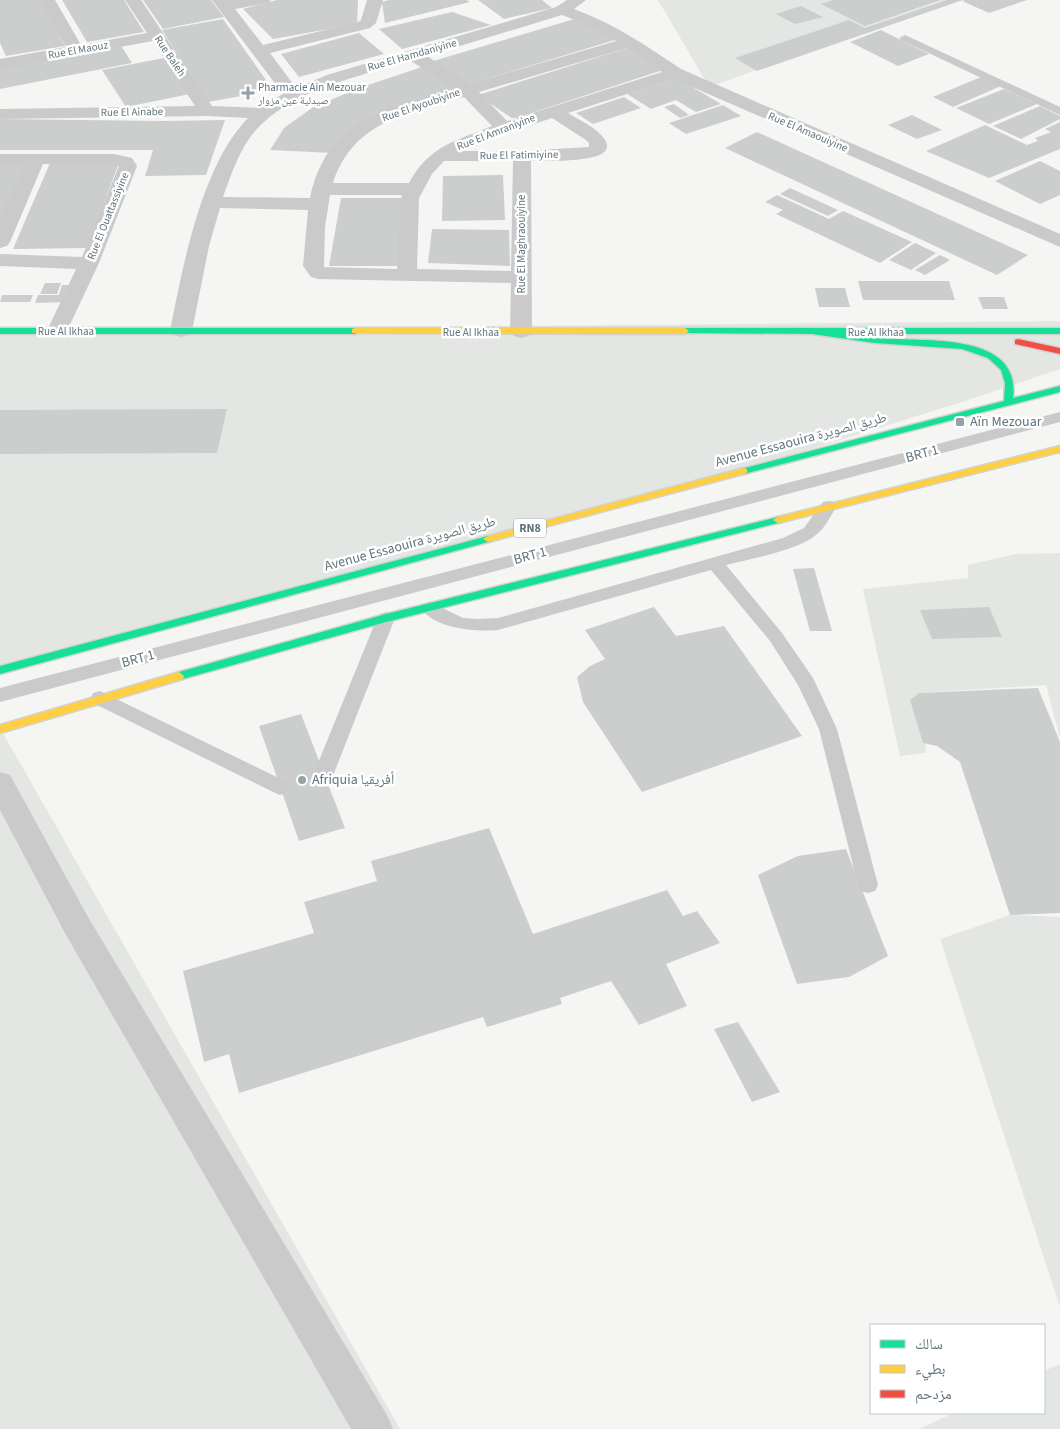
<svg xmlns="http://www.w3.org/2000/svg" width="1060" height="1429" font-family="'Source Sans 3','Noto Naskh Arabic',sans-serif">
<rect width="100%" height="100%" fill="#f5f5f4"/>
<!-- built -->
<g fill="#e4e6e4">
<polygon points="658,0 953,0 709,87"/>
<polygon points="1060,321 1060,369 968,400 652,499 0,665 0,331"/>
<polygon points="0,728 400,1429 0,1429"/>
<polygon points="1010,915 1060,917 1060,1307 940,939"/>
<polygon points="1060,1364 1060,1429 919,1429 954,1413 1044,1413 1044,1371"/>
</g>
<!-- green -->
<polygon fill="#e4e7e1" points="1060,553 1060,738 1046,685 919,693 926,753 900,756 863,589 968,578 968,565 1016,554"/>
<!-- building -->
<g fill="#cccece">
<polygon points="0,0 41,0 65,46 6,56 0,43"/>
<polygon points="62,0 124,0 144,32 87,42"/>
<polygon points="143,0 211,0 224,17 163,29"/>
<polygon points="277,0 358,0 357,24 273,39 243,9"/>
<polygon points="389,0 467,0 470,2 385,23 382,2"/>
<polygon points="478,0 542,0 552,8 504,19"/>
<polygon points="833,0 940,0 865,26 821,4"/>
<polygon points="947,0 963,0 757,71 735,58 849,20 865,28"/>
<polygon points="965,0 1027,0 989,13 962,1"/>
<polygon points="801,6 823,17 795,24 776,14"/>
<polygon points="452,12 491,25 402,49 379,29"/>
<polygon points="581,17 618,39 464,86 430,62"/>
<polygon points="223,19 273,90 208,102 162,30"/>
<polygon points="881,30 929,54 898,66 850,42"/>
<polygon points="359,33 384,54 299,77 281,54"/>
<polygon points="120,44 132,63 0,89 0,67"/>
<polygon points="627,48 663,70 513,119 478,95"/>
<polygon points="164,58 190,94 126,107 102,70"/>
<polygon points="425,66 459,89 374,118 333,153 270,150 284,128 312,108 356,89"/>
<polygon points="981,77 1001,86 953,107 933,97"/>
<polygon points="677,78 721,104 696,112 676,100 651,109 627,94"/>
<polygon points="1004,89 1037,104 989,124 956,108"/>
<polygon points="624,97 641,108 593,124 576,113"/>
<polygon points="674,104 689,115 680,118 664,107"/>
<polygon points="723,105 741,116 686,134 669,123"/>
<polygon points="1040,106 1060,116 1060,119 1021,139 993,126"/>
<polygon points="912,115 942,130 917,139 888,125"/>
<polygon points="0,119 162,121 225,120 206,175 145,176 153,150 0,150"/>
<polygon points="1060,122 1060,149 989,178 926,151 985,125 1027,145 1038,141 1035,138 1051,132 1045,129"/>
<polygon points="757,132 1028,255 997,275 725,148"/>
<polygon points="1040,161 1060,171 1060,195 1040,204 995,181"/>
<polygon points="0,162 29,162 0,227"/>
<polygon points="50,163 119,163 87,248 13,249"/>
<polygon points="503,175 505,220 442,221 443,176"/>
<polygon points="790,188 838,210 828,216 780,194"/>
<polygon points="777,195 829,219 843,211 912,242 880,263 776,214 783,210 765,202"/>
<polygon points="341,198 410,198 401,266 329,266"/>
<polygon points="432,229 509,230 510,266 428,263"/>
<polygon points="915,243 936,253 911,270 889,260"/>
<polygon points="940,255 950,260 925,275 915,270"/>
<polygon points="858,281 949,281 955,300 863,300"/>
<polygon points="45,283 61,283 57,294 40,294"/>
<polygon points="62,285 74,285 67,302 35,303 38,295 59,295"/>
<polygon points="815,288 845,288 850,307 819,307"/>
<polygon points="2,295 33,295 30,302 0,302"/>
<polygon points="978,297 1004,297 1008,309 983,309"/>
<polygon points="227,409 217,453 0,454 0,410"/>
<polygon points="814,568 832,631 810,631 793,569"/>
<polygon points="654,607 676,636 724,626 802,736 642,792 583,702 577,677 590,666 605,659 585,630"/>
<polygon points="989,607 1002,637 932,639 920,610"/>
<polygon points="1038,688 1060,742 1060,913 1010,915 960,762 937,746 923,743 910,700 919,693"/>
<polygon points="301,714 345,828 299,841 259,726"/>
<polygon points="489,828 533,934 667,890 683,916 697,911 720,943 666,964 687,1006 639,1025 611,981 560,998 562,1004 487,1027 483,1017 239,1093 229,1054 204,1062 183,971 314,933 304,902 377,881 371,861"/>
<polygon points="846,849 888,956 849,977 797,984 758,875 798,856"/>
<polygon points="738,1022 780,1092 752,1102 714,1029"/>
</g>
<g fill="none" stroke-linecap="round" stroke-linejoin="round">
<defs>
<g id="fast">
<polygon points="0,328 355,328 359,331 355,334 0,334"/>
<path d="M685,328h375v6h-215c17,2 35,4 53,5 41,2 123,-2 115,59l47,-12v6l-316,82 -3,-1v-4l263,-68 1,-18 -4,-13 -13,-12 -26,-9 -87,-6 -63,-9 -130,-1 -1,-2z"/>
<polygon points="778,517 782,518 783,520 782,522 386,622 179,680 174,676 179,672 386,614"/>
<polygon points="488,536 492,537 493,539 492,541 0,674 0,666"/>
</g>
<g id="slow">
<polygon points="355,328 685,328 689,331 685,334 352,333 352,329"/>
<polygon points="1060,446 1060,452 778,523 773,520 778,517"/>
<polygon points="744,468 747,469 747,473 488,542 483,539 488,536"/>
<polygon points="179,672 184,676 183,679 0,733 0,725"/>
</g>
<polygon id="jam" points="1018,339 1060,348 1060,354 1015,344 1015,340"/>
</defs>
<!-- fast casing -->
<use href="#fast" stroke="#d1d3d3" stroke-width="3"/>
<!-- slow casing -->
<use href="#slow" stroke="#d1d3d3" stroke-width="3"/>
<!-- jam casing -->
<use href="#jam" stroke="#d1d3d3" stroke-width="3"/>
<!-- lane -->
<g fill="#cacacb" fill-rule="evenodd">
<polygon points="905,35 1060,107 1060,115 901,40 899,38"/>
<polygon points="1060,412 1060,422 0,702 0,688"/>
<path d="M829,501l6,1 2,4c-6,9 -11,21 -20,28 -17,16 -67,25 -91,31l56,68 31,45 24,51 41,156 -3,6 -7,2 -7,-2 -3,-6 -39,-156 -21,-44 -28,-44 -59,-71 -213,60c-22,2 -64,-1 -77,-22l3,-4 6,-2 33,16 15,1 20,-1 285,-80 21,-10 19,-26z"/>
<polygon points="386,612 392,614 395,618 334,773 331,778 324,780 317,778 314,773 377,618 380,614"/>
<polygon points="100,691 287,782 290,787 287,792 280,795 273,792 93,703 91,698 93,693"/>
</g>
<!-- street -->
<g fill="#cacacb" fill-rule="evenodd">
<path d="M39,0h16l26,45 66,-12 -22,-33h16l71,106 47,2 24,-14 -71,-94h59l-3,3 -33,6 28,36 95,-23 3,-2 6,-20h16l-7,23 -6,5 -100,25 26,35 31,-13 229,-68 11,-7h19l-12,9c39,14 73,37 107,60l379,165v13l-386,-168 -106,34c11,7 30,15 37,27 16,25 -62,20 -74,21l1,171 -4,4 -7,2 -7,-2 -4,-4 1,-49 -193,-4 -7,-2 -8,-11 5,-56 -88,-2 -11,38 -17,85 -4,4 -7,2 -7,-2 -4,-4c13,-65 31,-165 78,-213l-41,-2 -207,3v-10l195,-3 -42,-65 -153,28v-10l66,-12zM562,15l25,10 29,16 -146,43 -43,-28zM627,48l35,24 -155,49 -28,-29zM411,61l43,28c-68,20 -127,29 -144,109l-87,-1c8,-22 17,-49 32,-66 37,-42 105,-55 156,-70zM464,97l28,29c-37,15 -63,20 -83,57h-76c20,-62 75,-70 131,-86zM552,118l34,22 3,3v4l-67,4h-59l47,-19zM444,161h69l-2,110 -94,-2 2,-71 13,-24zM330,195h72l-1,3 -4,71 -73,-2 1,-40z"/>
<polygon points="0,154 114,154 132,158 137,166 99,263 65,335 58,337 51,335 47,331 76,269 0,266 0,254 82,257 119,166 43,164 10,242 7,246 0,248 0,220 24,164 0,164"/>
<polygon points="0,772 10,775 88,917 387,1415 393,1429 351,1429 66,935 0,810"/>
</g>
<!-- fast -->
<use href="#fast" fill="#16e098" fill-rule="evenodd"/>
<!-- slow -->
<use href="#slow" fill="#ffcf43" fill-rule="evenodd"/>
<!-- jam -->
<use href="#jam" fill="#f24e42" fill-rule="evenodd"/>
</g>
<!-- markers -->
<g fill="#95a2a7" stroke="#fff" stroke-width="2">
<path d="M245.5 85.5h5v5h5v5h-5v5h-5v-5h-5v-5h5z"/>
<rect x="955" y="417" width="10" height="10" rx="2.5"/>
<circle cx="302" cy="780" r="5"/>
</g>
<g text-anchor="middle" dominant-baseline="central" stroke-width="5" stroke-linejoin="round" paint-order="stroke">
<!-- far-street labels -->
<g font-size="11" fill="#61757e" stroke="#fff">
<text transform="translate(78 50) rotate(-10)">Rue El Maouz</text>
<text transform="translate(412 55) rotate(-16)">Rue El Hamdaniyine</text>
<text transform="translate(170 56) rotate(56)">Rue Baleh</text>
<text transform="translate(421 105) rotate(-19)">Rue El Ayoubiyine</text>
<text transform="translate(132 112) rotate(-1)">Rue El Ainabe</text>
<text transform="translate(496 132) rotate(-21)">Rue El Amraniyine</text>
<text transform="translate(808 132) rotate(23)">Rue El Amaouiyine</text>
<text transform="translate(519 155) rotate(-1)">Rue El Fatimiyine</text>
<text transform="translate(108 216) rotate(-68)">Rue El Ouattassiyine</text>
<text transform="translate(521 244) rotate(-90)">Rue El Maghraouiyine</text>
<text x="66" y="331">Rue Al Ikhaa</text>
<text x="471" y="332">Rue Al Ikhaa</text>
<text x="876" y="332">Rue Al Ikhaa</text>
</g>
<!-- far-poi labels -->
<g font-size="11" fill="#61757e" stroke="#fff" text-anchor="start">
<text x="258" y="87">Pharmacie Ain Mezouar<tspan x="258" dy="13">صيدلية عين مزوار</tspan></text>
</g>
<!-- shield labels -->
<rect fill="#fff" stroke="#909ea5" stroke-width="1" x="514" y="518.5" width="32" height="19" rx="4"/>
<g font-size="12" font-weight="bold" fill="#61757e">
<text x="530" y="528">RN8</text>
</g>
<!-- poi labels -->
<g font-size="14" fill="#61757e" stroke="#fff" text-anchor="start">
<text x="970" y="422">Aïn Mezouar</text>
<text x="312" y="780">Afriquia أفريقيا</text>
</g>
<!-- street labels -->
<g font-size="14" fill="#61757e" stroke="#fff">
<text transform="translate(801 440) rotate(-15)">Avenue Essaouira طريق الصويرة</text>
<text transform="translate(922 454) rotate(-15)">BRT 1</text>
<text transform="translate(410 544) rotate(-15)">Avenue Essaouira طريق الصويرة</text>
<text transform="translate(530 556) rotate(-15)">BRT 1</text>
<text transform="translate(138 659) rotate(-15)">BRT 1</text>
</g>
</g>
<!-- legend -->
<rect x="870" y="1324" width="175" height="90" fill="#ffffff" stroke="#c0c8cb"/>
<rect x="880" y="1340" width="25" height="8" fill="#16e098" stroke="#c0c8cb"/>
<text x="915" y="1349" font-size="15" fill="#61757e">سالك</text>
<rect x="880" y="1365" width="25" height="8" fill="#ffcf43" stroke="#c0c8cb"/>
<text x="915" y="1374" font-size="15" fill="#61757e">بطيء</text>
<rect x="880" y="1390" width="25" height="8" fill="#f24e42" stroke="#c0c8cb"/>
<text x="915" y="1399" font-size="15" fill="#61757e">مزدحم</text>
</svg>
